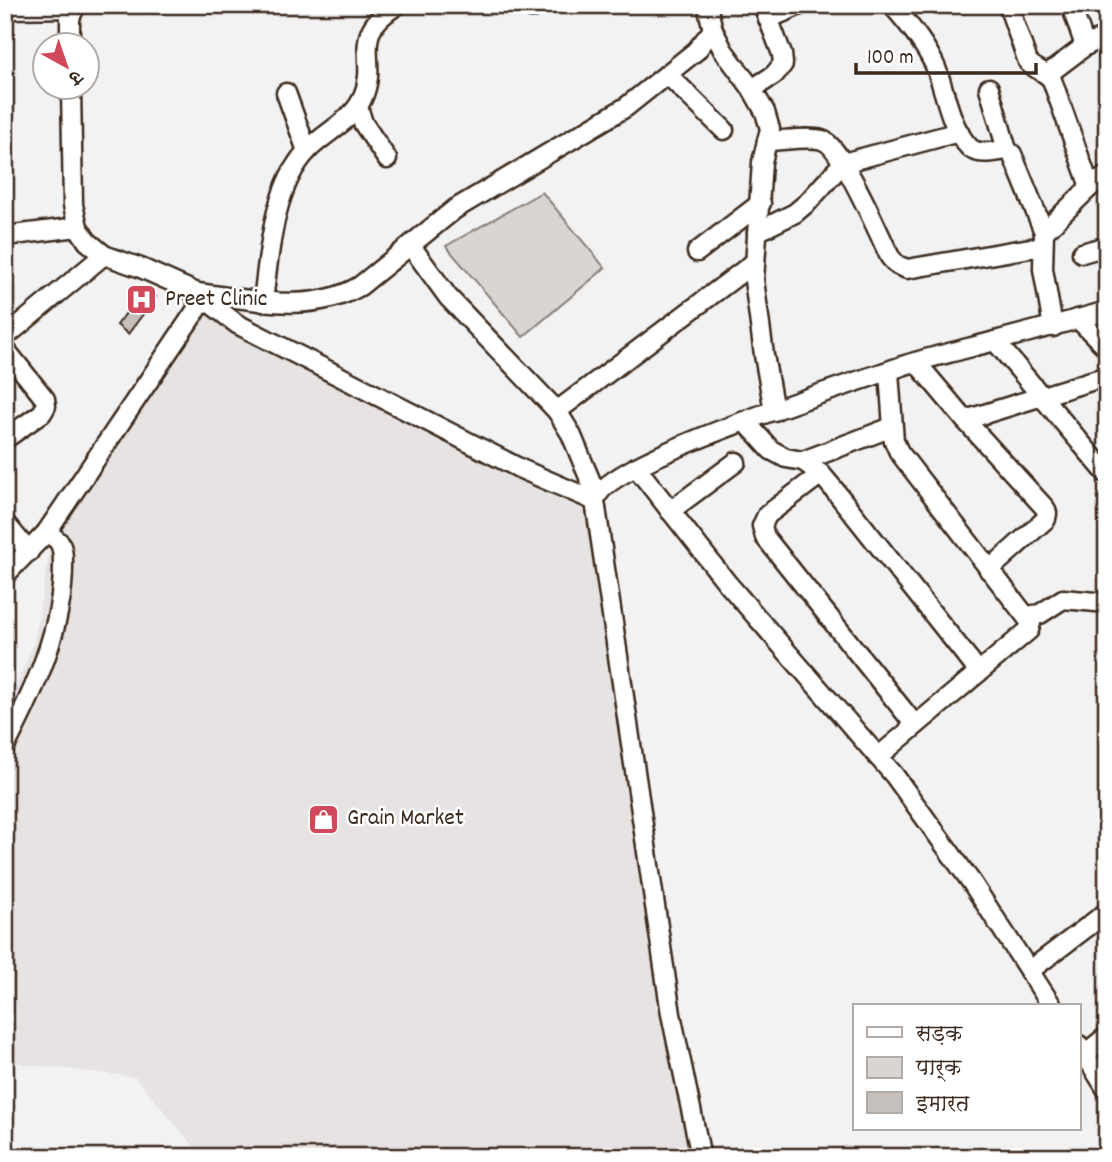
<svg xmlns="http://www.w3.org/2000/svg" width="1112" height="1162" font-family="Dekko,'Playpen Sans Deva',sans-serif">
<rect width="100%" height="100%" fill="#f3f2f2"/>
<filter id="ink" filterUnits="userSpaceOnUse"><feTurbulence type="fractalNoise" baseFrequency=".0143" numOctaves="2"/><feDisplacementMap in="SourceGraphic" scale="14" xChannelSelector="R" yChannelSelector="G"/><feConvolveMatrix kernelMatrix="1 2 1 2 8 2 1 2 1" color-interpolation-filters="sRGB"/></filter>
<g filter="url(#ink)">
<!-- built -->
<polygon fill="#e6e3e2" points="205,309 597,504 657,925 702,1157 203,1157 135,1077 5,1062 5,713 34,643 53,529"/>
<!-- green -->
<polygon fill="#d8d5d2" stroke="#8a8078" stroke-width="2" points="542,192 605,268 523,337 446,246"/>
<!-- building -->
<g fill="#c6c0bd" stroke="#3b2a1e" stroke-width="2">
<polygon points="145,288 156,297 128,334 117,325"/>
<polygon points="5,536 18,552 5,563"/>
</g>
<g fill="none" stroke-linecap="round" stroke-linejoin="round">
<defs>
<g id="minor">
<polyline points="532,5 532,8"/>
<polyline points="707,5 713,30 723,50 752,89 765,112 770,129 762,162 754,280 764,355 774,411"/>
<path d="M892,5c17,19 34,40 44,63 10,25 14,60 34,80 10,8 26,3 37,2l5,4 32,78"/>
<path d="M1008,5l20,57c7,8 18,9 24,18l38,107"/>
<polyline points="1071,5 1085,46"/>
<polyline points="5,9 74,8"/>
<polyline points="768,19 800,5"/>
<polyline points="70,46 70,18 76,5"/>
<polyline points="667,74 724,130"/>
<polyline points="1048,74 1085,46 1107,36"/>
<polyline points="71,88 73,205 78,227 87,241 104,255 141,268 197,293 237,324 521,469 595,501"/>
<polyline points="989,88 1007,150"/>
<polyline points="752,89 774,75 783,64 782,54 763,5"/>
<polyline points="286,93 307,151"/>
<polyline points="358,107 363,123 387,159"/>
<path d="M767,141c15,0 41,-5 55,-1 19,5 58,96 68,117l7,8 10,4 135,-23"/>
<polyline points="757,232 795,213 808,202 843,163 959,132"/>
<polyline points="5,236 78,227"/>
<polyline points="411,246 448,297 557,411 571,434 596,494"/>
<polyline points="697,252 761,203"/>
<polyline points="1082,253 1107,246"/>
<path d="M263,302c6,-48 10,-116 45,-152 16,-17 45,-30 54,-51 19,-41 -16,-62 35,-94"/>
<polyline points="1078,319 1107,348"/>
<polyline points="1053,327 1043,269 1044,232 1090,187 1107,175"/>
<polyline points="5,337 104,255"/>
<polyline points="995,341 1107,474"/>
<polyline points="5,349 45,399 46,406 42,413 5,439"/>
<polyline points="916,362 965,420 1045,508 1047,513 1046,519 989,570"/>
<polyline points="557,411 755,262"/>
<polyline points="965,420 1107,376"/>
<polyline points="745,421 771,450 786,458 803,461 892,427"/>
<polyline points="803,461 821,474 832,487 979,672"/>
<polyline points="636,467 728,584 894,775 972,883 1052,1006"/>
<polyline points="821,474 767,515 762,526 765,537 915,725"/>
<polyline points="670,511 736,462"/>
<polyline points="5,523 29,552"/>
<path d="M5,575l41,-42 151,-224v-16c53,6 114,22 163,-7l95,-77 171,-102 70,-56 17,-21"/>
<polyline points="1027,616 1040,614 1063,599 1107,603"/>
<path d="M5,747c29,-56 59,-120 58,-184 0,-7 0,-15 -4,-21 -3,-4 -9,-7 -13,-9"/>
<polyline points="878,757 1029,630 1031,623 899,452 894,441 889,372"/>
<polyline points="1029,971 1107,912"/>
<polyline points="1079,1045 1107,1090"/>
<polyline points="1085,1054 1107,1036"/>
<path d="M701,1157l-30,-143 -76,-513c8,-40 260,-118 307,-135 21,-7 44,-12 66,-18 46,-12 93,-24 139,-37"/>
</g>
</defs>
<!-- minor casing -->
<use href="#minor" stroke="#3b2a1e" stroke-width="23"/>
<!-- minor -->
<use href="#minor" stroke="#fff" stroke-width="18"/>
</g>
</g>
<!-- icons -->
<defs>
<symbol id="hospital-square" viewBox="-11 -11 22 22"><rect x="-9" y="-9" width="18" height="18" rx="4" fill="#d1495b" stroke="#fff"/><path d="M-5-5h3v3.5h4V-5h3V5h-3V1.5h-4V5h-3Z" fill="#fff"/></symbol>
<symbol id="shop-square" viewBox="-11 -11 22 22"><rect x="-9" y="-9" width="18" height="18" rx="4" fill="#d1495b" stroke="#fff"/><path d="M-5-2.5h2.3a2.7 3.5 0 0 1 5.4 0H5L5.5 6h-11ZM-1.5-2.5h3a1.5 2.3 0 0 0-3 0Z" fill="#fff"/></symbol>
</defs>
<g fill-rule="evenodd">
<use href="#hospital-square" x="124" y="282" width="35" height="35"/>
<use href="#shop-square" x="306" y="802" width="35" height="35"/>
</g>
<g text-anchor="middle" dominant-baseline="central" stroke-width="5" stroke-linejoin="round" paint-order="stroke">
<!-- poi labels -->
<g font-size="24" fill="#3b2a1e" stroke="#fff" text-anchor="start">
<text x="165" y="300">Preet Clinic</text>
<text x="347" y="819">Grain Market</text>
</g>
</g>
<!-- margin -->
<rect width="1112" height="1162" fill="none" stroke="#fff" stroke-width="28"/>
<rect x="14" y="14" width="1084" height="1134" fill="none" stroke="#3b2a1e" stroke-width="2.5" filter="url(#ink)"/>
<!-- legend -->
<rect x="853" y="1004" width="228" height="126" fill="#ffffff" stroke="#b1aaa5" stroke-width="2"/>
<rect x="867" y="1027" width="35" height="10" fill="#ffffff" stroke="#b1aaa5" stroke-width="2"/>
<text x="916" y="1040" font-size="21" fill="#3b2a1e">सड़क</text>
<rect x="867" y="1057" width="35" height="21" fill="#d8d5d2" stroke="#b1aaa5" stroke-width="2"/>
<text x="916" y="1074" font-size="21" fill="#3b2a1e">पार्क</text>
<rect x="867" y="1092" width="35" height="21" fill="#c6c0bd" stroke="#b1aaa5" stroke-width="2"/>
<text x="916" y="1110" font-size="21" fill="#3b2a1e">इमारत</text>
<!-- north arrow -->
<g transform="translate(66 66) rotate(140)"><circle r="33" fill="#ffffff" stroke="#b1aaa5" stroke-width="2"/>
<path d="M0-5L12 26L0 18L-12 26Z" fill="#d1495b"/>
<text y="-10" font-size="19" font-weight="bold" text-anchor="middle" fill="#3b2a1e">उ</text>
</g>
<!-- scale -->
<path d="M856 63v10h180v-10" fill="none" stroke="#3b2a1e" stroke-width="3.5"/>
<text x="867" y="63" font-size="21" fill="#3b2a1e" stroke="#ffffff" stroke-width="5" paint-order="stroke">100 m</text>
</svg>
